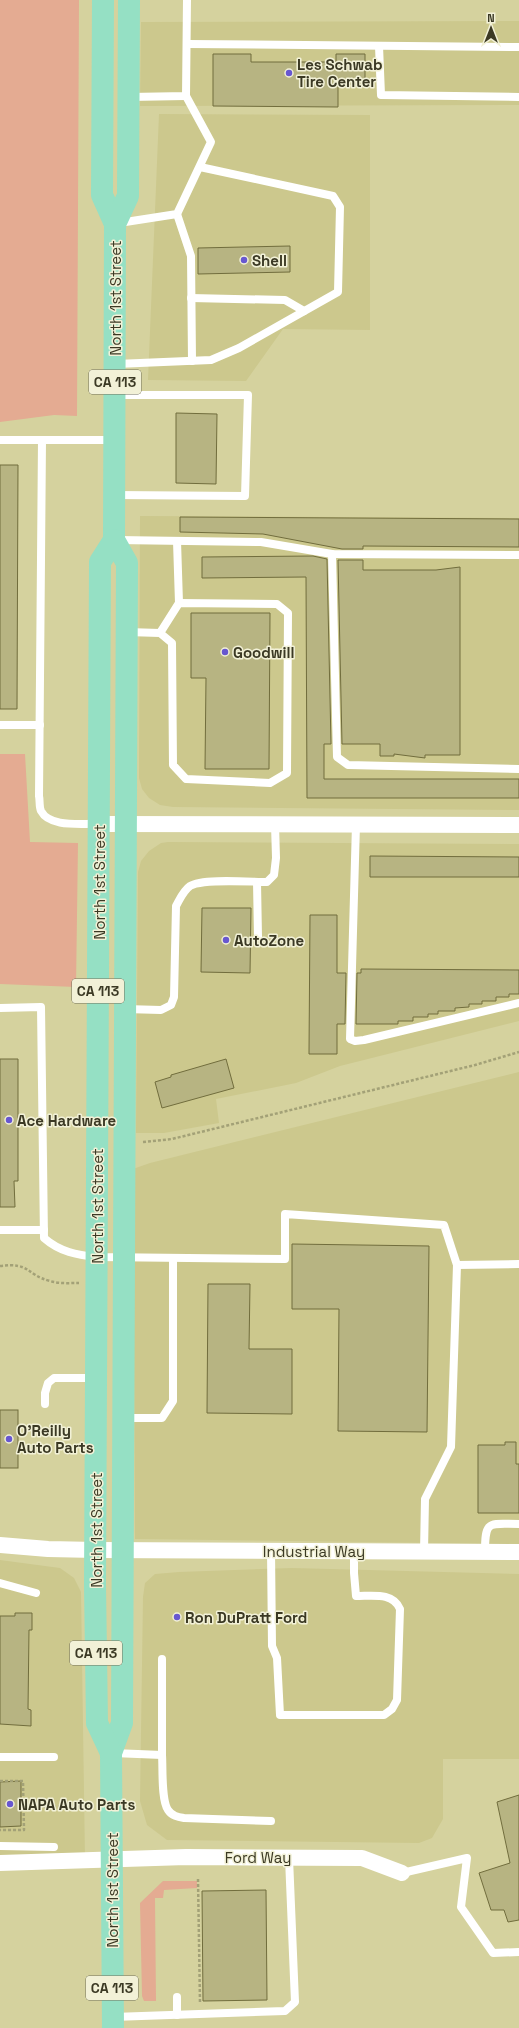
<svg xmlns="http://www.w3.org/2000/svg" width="519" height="2028" font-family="'Space Grotesk',sans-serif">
<rect width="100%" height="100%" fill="#d5d29e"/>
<!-- built -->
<g fill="#ccc88d">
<polygon points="519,21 519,105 140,106 141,22"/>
<polygon points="159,114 370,115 370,330 283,329 246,381 148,380"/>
<polygon points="140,516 519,518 519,810 173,807 160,805 149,798 142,789 139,778"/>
<polygon points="168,842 519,844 519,1021 340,1066 296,1083 216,1099 219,1123 164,1133 136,1133 138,872 141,861 149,851 161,843"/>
<polygon points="519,1072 519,1544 135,1539 133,1169 150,1163"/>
<polygon points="0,1560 60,1568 74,1578 81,1592 85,1859 0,1858"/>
<polygon points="292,1568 519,1574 519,1759 443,1759 443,1819 432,1838 419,1843 167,1840 147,1825 140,1801 143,1597 145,1583 155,1574 179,1572"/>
</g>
<!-- green -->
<g fill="#e4ab92">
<polygon points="0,0 79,0 77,416 54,415 0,422"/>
<polygon points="0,754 25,754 30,842 78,843 76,987 0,984"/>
<polygon points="163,1881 197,1881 197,1888 164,1890 163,1898 155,1898 156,2001 144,2001 142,1996 140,1903"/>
</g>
<!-- building -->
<g fill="#b7b482" stroke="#716d3d">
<polygon points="213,54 251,54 251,62 336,62 336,54 365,54 365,84 338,84 338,107 213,106"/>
<polygon points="290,246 290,272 198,274 198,248"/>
<polygon points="176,413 217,414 216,484 176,483"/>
<polygon points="0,465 18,465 17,709 0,709"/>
<polygon points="180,517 519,519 519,547 363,546 363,549 342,549 263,534 180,532"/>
<polygon points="313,556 327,559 331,744 324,744 324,779 519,779 519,798 307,798 306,577 202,578 202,557"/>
<polygon points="338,560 363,560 363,570 436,570 460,567 460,755 425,755 425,758 394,754 394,756 380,756 380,744 342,744"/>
<polygon points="191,613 270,613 269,769 205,769 206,678 191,678"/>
<polygon points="370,856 519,857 519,877 370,877"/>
<polygon points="202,908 251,908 250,973 201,972"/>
<polygon points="310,915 337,915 337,973 346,973 345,1024 337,1024 337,1054 309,1054"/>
<polygon points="361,969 519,970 519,994 509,994 509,997 496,997 496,1001 482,1001 482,1004 469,1004 469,1007 455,1008 455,1011 438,1011 438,1014 428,1014 428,1017 413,1017 413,1021 398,1021 398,1024 356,1024 357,973 361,973"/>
<polygon points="0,1059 18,1059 18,1181 14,1181 15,1207 0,1207"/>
<polygon points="226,1059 234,1088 162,1108 155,1082 171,1077 171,1075"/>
<polygon points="292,1244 429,1246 427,1432 338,1431 339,1309 292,1309"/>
<polygon points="208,1284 250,1284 249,1349 292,1349 292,1414 207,1413"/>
<rect x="0" y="1410" width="18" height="58"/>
<polygon points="505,1442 516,1442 516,1464 519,1464 519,1513 478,1513 478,1445 505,1445"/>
<polygon points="15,1613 32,1613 32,1630 29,1630 28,1709 31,1710 31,1726 0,1724 0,1616 15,1616"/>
<polygon points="21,1781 21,1826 0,1827 0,1782"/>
<polygon points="519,1795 519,1920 508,1922 504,1910 491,1910 479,1873 510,1863 497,1802"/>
<polygon points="266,1890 267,2000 203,2001 202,1891"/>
</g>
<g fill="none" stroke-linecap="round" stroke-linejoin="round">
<!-- path -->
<g stroke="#a3a177" stroke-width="2.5" stroke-dasharray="3 2" stroke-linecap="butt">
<polyline points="143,1142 172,1139 475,1065 519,1052"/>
<path d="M0,1266c31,-4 26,9 50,15 9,3 20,2 29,2"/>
<polyline points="0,1781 23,1781 24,1830 0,1830"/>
<polyline points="23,1807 81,1806"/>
<polyline points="198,1879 200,2003"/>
</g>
<!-- service -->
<g stroke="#fff" stroke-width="8">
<polyline points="187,44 519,47"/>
<polyline points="379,46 381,95 519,97"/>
<polyline points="129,97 186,96 187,0"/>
<polyline points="177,214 191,256 192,361"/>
<polyline points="119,223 177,214 211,142 186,96"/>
<polyline points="191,298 285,300 304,311"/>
<polyline points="116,364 211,360 239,348 338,292 340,207 333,196 200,167"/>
<polyline points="0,440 113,440"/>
<path d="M42,440l-3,356c1,4 0,11 2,15 9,17 41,12 57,13"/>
<polyline points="115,495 245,496 248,395 116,395"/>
<polyline points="117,540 261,542 332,554 519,555"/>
<polyline points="177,541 179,603"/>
<polyline points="332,554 337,757 348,765 519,769"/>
<polyline points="127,632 160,633 172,643 173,765 186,779 270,783 287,773 288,613 277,604 179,603 160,633"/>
<polyline points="0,725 40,725"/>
<polyline points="356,824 350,1039 355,1041 364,1040 519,1003"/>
<polyline points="257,882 258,937"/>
<path d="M0,1008l41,-1 3,231c16,14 33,17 53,19l188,2v-45l159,11 13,40 62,-1"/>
<path d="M125,1009l36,1 10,-5 3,-8 2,-91c4,-7 7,-15 14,-20 12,-8 61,-4 77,-4l7,-7 2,-17 -1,-34"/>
<polyline points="0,1230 44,1230"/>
<polyline points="45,1404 45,1393 48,1383 54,1378 96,1378"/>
<polyline points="124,1418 162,1418 173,1401 173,1258"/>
<path d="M271,1550l1,96 5,12 3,57h104l8,-6 5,-9 3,-91c-7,-17 -27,-13 -44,-13l-2,-23v-22"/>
<polyline points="424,1552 425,1499 451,1447 457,1265"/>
<path d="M485,1552c0,-33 4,-28 34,-28"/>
<polyline points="0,1583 36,1593"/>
<polyline points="113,1753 162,1755 162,1659"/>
<path d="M162,1755c1,13 -1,45 6,55 4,6 10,7 16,8l87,3"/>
<polyline points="0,1757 54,1757"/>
<polyline points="0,1846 54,1847"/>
<polyline points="402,1873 467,1858 461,1907 493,1953 519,1952"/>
<polyline points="177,1997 177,2015"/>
<polyline points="113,2017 285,2011 295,2002 289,1858"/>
</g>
<!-- minor -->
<g stroke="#fff" stroke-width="16">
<polyline points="99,824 519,825"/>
<polyline points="0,1545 48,1549 96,1550 519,1552"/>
<polyline points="0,1863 186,1857 362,1858 402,1873"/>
</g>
<!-- primary -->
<g stroke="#95e0c4" stroke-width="22">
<polyline points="103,0 102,195 115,224 114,540 127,563 122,1723 111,1753 113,2028"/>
<polyline points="115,224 128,196 129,0"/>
<polyline points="111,1753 97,1723 95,1585 100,562 114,540"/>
</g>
</g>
<!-- markers -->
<g fill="#6757d0" stroke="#f2f1d7" stroke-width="1.5">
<circle cx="289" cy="73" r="4"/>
<circle cx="244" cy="260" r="4"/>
<circle cx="225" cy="652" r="4"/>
<circle cx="226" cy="940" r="4"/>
<circle cx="9" cy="1120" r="4"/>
<circle cx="9" cy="1439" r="4"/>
<circle cx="177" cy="1617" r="4"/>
<circle cx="10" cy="1804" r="4"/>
</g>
<g text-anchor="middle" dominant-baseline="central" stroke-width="3" stroke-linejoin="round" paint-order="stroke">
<!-- shield labels -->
<g fill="#f2f1d7" stroke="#72705a" stroke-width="1">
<rect x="89" y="370" width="52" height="24" rx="3"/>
<rect x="72" y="979" width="52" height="24" rx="3"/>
<rect x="70" y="1641" width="52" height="24" rx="3"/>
<rect x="86" y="1976" width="52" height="24" rx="3"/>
</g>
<g font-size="14" font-weight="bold" fill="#3b3924">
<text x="115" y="382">CA 113</text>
<text x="98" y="991">CA 113</text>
<text x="96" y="1653">CA 113</text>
<text x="112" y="1988">CA 113</text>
</g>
<!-- poi labels -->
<g font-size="15" font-weight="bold" fill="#3b3924" stroke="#f2f1d7" text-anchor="start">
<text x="297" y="64">Les Schwab<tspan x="297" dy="17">Tire Center</tspan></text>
<text x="252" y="260">Shell</text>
<text x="233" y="652">Goodwill</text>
<text x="234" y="940">AutoZone</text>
<text x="17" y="1120">Ace Hardware</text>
<text x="17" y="1430">O'Reilly<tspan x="17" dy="17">Auto Parts</tspan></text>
<text x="185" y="1617">Ron DuPratt Ford</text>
<text x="18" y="1804">NAPA Auto Parts</text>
</g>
<!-- street labels -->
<g font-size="15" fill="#3b3924" stroke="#f2f1d7">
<text transform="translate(115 298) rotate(-90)">North 1st Street</text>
<text transform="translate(99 882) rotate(-90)">North 1st Street</text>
<text transform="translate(97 1206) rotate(-90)">North 1st Street</text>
<text transform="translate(96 1530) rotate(-90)">North 1st Street</text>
<text x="314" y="1551">Industrial Way</text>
<text x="258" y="1857">Ford Way</text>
<text transform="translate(112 1890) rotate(-90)">North 1st Street</text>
</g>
</g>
<!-- north arrow -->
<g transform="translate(491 28)" stroke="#f2f1d7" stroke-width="3" paint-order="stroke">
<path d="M0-3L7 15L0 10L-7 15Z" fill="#3b3924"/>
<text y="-6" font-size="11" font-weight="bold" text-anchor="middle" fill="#3b3924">N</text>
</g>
</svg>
